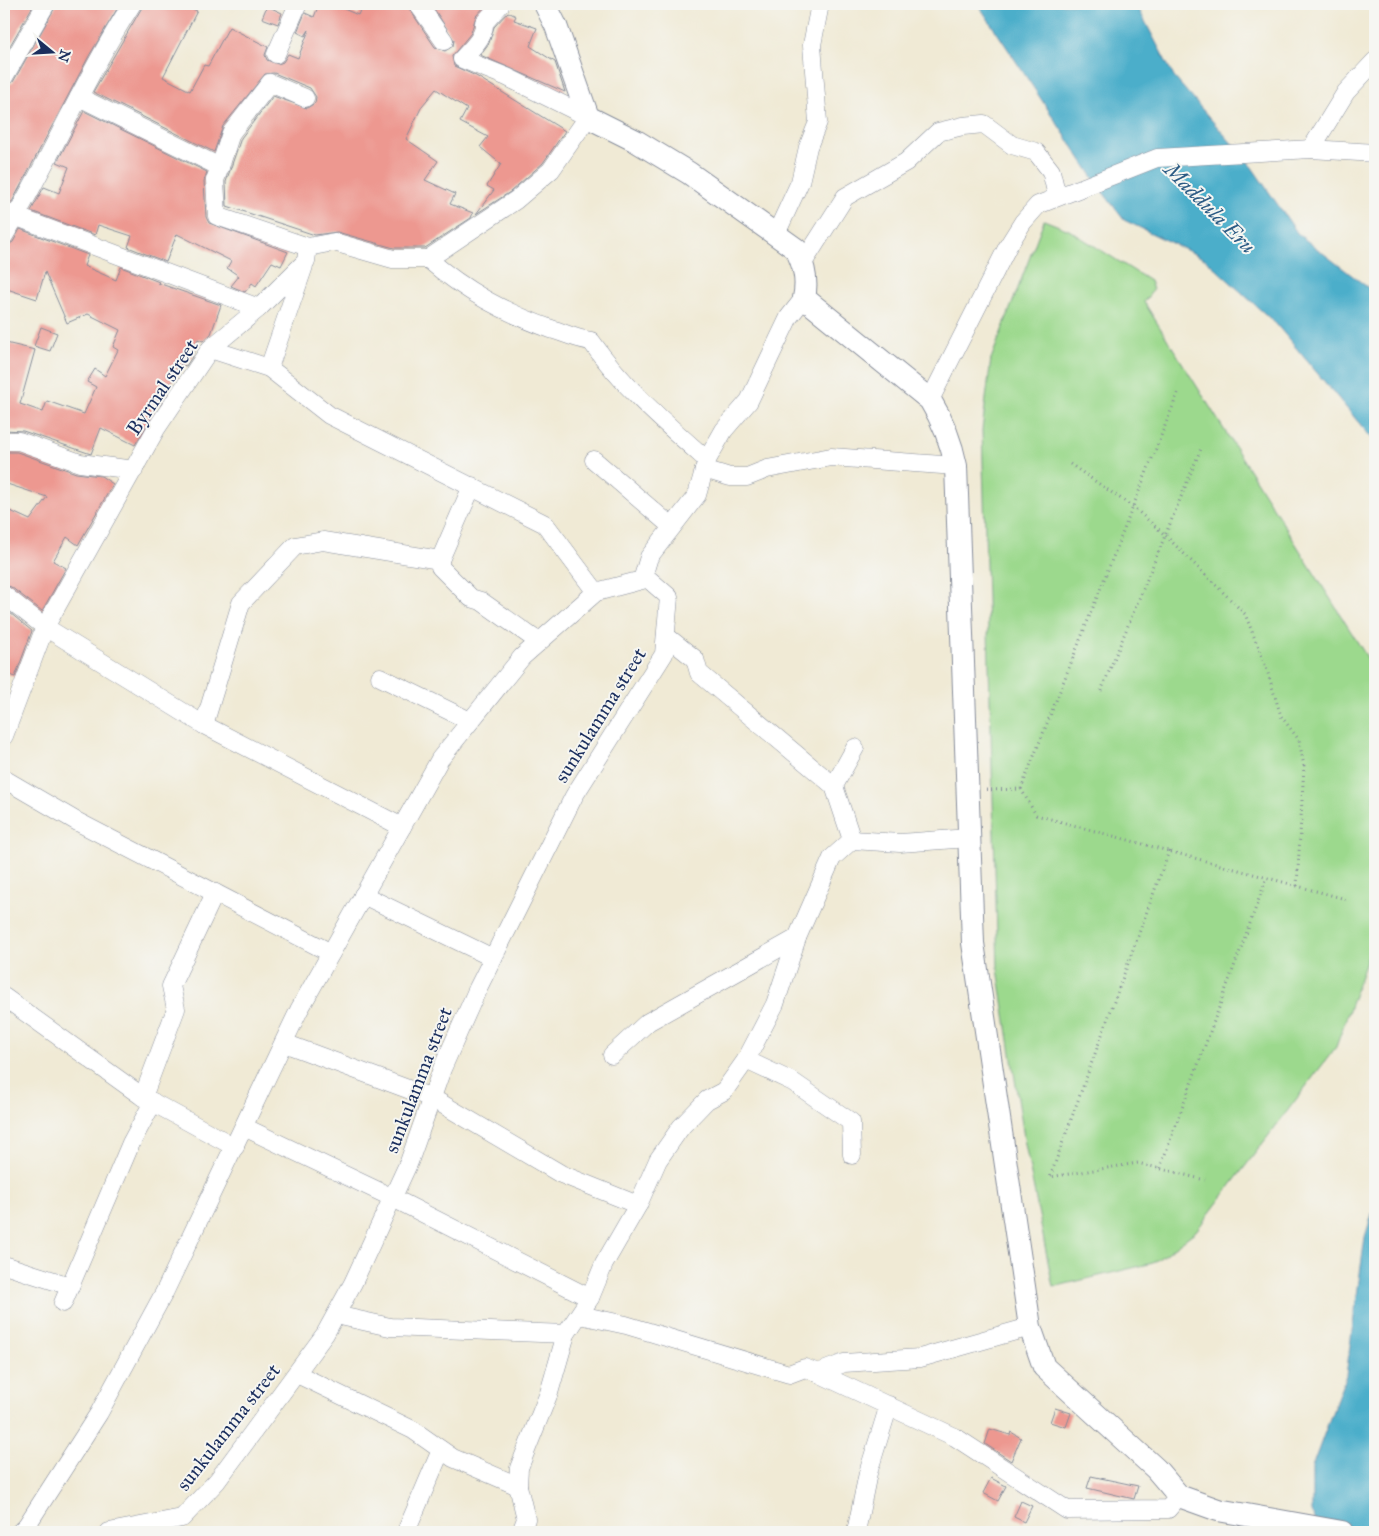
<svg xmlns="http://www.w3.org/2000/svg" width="1379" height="1536" font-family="'IM FELL Great Primer',serif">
<rect width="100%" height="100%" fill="#f6f6f2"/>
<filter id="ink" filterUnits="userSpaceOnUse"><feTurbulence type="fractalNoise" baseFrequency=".02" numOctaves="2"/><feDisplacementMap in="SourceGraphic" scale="10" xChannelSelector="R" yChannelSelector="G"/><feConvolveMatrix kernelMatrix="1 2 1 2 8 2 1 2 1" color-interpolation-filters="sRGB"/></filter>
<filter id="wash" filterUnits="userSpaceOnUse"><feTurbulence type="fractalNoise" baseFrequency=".0096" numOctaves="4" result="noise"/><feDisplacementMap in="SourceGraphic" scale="20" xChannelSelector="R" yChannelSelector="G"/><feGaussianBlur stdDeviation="1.12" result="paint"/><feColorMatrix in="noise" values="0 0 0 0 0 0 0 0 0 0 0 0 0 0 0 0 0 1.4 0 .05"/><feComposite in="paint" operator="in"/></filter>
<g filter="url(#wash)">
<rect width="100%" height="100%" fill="#f0ead5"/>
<!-- green -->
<polygon fill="#9cd98d" stroke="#5c8476" points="1044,220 1069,230 1150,281 1153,290 1144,302 1375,670 1375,936 1336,1047 1196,1231 1153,1263 1053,1287 1025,1144 998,969 982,430 991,359"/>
<!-- water -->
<g fill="#4baeca" stroke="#336e94">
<polygon points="978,4 1136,4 1174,77 1249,163 1298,234 1375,293 1375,442 1276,324 1205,259 1124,220 1102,191"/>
<polygon points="1375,1204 1375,1532 1317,1532 1312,1511 1312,1467 1346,1375 1365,1237"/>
</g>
<g id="blocks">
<!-- building -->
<g fill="#ed9890">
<polygon points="4,4 34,4 4,56"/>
<polygon points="57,4 120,4 89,56 12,202 4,202 4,88 13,82"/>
<polygon points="144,4 182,4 197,11 163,77 190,91 204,65 208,66 229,27 268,47 265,55 267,60 278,64 283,62 288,54 298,58 309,30 305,36 297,32 305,13 314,17 319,4 332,4 358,15 363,4 403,4 408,7 435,47 445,51 453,46 454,40 431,4 487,4 476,16 471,33 452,56 454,66 476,76 565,131 543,163 510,192 476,214 494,190 487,186 501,164 480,147 488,137 460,122 467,109 436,89 422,106 406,139 438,161 425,180 455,194 450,204 473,213 471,218 425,248 394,248 337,232 315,235 227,206 226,182 241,138 273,96 307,108 315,103 316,97 310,88 274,73 265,74 223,126 214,152 93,92"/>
<polygon points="267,6 282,13 278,24 262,18"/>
<polygon points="508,12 516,16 514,20 537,28 530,46 555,62 565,92 480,55 489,43 494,27"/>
<polygon points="84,111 207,172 204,181 206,217 209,223 288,252 281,266 272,262 256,286 252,283 245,292 231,286 239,276 227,268 231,261 177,234 166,262 128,247 132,236 98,225 95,235 31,211 44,187 59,193 69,167 57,162"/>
<polygon points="20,229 88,255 84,266 116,280 121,267 159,282 158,283 221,305 211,334 203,341 198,339 192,357 186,366 179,364 168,391 160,405 157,403 153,414 135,445 101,428 91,454 23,431 4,430 4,353 6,343 35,350 20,404 43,412 47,401 84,414 96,387 87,382 95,369 105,376 118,350 113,347 120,330 88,314 67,323 45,272 37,299 4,288 4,247 13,242"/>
<polygon points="41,327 57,333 50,351 34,346"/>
<polygon points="4,452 17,452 76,473 101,476 113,484 78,545 67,537 53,561 66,568 42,611 11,587 4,585 4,508 30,520 47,497 4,483"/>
<polygon points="4,608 32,631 15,677 4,672"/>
<polygon points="1055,1408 1071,1413 1066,1427 1050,1422"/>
<polygon points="990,1429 1010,1435 1011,1432 1021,1438 1011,1461 985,1444"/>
<polygon points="1091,1476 1138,1486 1134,1499 1087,1488"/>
<polygon points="991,1478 1006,1486 998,1501 983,1493"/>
<polygon points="1021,1501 1032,1506 1024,1522 1014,1517"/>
</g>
</g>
</g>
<g filter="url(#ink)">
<use href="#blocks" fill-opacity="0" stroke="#868c9a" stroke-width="1"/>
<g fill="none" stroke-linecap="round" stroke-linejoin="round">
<defs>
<g id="minor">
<polyline points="418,4 444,41"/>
<polyline points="276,54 298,4"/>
<polyline points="4,77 46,4"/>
<polyline points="79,97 220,167 215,180 217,216 308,247"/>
<polyline points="1311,149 1346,92 1375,61"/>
<polyline points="220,167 231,133 270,83 305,98"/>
<polyline points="4,212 259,308"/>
<polyline points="776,234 800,182 808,147 818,122 812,45 820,4"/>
<path d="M4,236c46,-75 80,-158 128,-232"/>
<path d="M428,259l88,-59 35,-30 37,-53 -81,-40 -45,-18c9,-10 23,-22 22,-36l17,-19"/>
<path d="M428,259c38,33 76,53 123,70 14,4 25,10 40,12 32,46 74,82 116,119"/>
<polyline points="803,263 845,197 906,162 938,132 963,126 984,124 1012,145 1036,152 1051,171 1057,196"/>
<polyline points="210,349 269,368 329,415 545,524 596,592"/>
<polyline points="269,368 304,266"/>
<polyline points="930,400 1008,246 1023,222 1038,205 1157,158 1311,149 1375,153"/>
<polyline points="4,441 19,441 80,463 134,470"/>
<polyline points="594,460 672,527"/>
<polyline points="704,469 730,477 747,477 767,469 831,457 956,466"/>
<polyline points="472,486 440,560 440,567 471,598 481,601 539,642"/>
<polyline points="4,595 45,627 4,736"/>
<polyline points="666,636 695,659 699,673 834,786"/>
<polyline points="380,677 470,721"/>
<polyline points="204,725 241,603 295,546 323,541 440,560"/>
<polyline points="4,779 76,821 331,953"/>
<polyline points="402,827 204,725 45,627 156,429 210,349 259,308 306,261 308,247 334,242 393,259 428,259"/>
<polyline points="852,840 834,786 855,748"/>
<polyline points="215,893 171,986 176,1009 143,1097 235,1147"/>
<polyline points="363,895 493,958"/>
<polyline points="4,997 143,1097"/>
<polyline points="284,1043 432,1098 561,1174 638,1205"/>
<polyline points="612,1055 648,1022 797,938"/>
<polyline points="746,1060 793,1082 851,1122 852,1155"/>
<polyline points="244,1127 393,1198 590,1298"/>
<polyline points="4,1265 70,1286"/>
<polyline points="63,1303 131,1143 153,1102"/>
<polyline points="336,1315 390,1327 566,1334"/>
<polyline points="580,1315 626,1325 789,1374 805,1368 818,1373 955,1437 1067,1510 1168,1509 1179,1496"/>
<polyline points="818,1373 844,1363 920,1358 1030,1327"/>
<polyline points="297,1374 413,1430 453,1458 518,1486"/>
<polyline points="20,1532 27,1525 99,1413 164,1293 299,1010 440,759 522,657 596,592 642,580 649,557 697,495 707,460 724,430 749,401 789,317 804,298"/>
<polyline points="109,1532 182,1518 217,1481 325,1334 353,1283 409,1162 442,1069 478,988 574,796 664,654 669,597 645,576"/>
<polyline points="406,1532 441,1450"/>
<polyline points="521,1532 526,1519 518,1486 519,1468 549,1393 566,1334 590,1298 604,1264 638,1205 658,1160 681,1127 707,1100 724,1091 746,1060 775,1004 797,938 832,858 852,840 900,843 969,838"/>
<polyline points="856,1532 868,1473 889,1405"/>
</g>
<path id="major" d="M545,4l11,22 32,91 48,24 53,32 107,76c8,16 12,31 8,49l126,102c13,21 21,41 26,66l17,477 57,384 14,40 112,102 23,27 39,14 124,22"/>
</defs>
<!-- minor casing -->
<use href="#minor" stroke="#868c9a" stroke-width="19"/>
<!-- major casing -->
<use href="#major" stroke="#868c9a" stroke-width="24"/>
<!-- path -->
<g stroke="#868c9a" stroke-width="3" stroke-dasharray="1 4" stroke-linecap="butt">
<polyline points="1070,464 1133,507 1165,535 1245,614 1266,667 1281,716 1299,740 1304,766 1297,886"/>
<polyline points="1101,691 1202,446"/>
<polyline points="1021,789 1178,393"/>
<polyline points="986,790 1021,789 1036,815 1349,900"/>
<polyline points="1169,851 1050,1177 1138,1163 1205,1180"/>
<polyline points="1160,1168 1267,877"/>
</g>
<!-- minor -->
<use href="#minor" stroke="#fff" stroke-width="18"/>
<!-- major -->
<use href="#major" stroke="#fff" stroke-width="22"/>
</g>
</g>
<g text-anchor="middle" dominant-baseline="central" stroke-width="4" stroke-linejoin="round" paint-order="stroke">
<!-- street labels -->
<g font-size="20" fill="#1b2f5e" stroke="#f6f6f2">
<text transform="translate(162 387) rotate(-56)">Byrmal street</text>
<text transform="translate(600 715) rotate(-58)">sunkulamma street</text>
<text transform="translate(418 1080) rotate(-69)">sunkulamma street</text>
<text transform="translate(228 1427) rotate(-52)">sunkulamma street</text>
</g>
<!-- water labels -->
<g font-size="21" font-style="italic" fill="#2c5b84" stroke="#f6f6f2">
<text transform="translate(1210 208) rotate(45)">Maddula Eru</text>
</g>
</g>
<!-- margin -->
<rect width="1379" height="1536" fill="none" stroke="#f6f6f2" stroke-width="20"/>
<!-- north arrow -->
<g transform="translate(52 52) rotate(108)" stroke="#f6f6f2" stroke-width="4" paint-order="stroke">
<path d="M0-4L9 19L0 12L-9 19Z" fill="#1b2f5e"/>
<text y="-8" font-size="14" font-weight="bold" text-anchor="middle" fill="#1b2f5e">N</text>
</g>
</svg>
